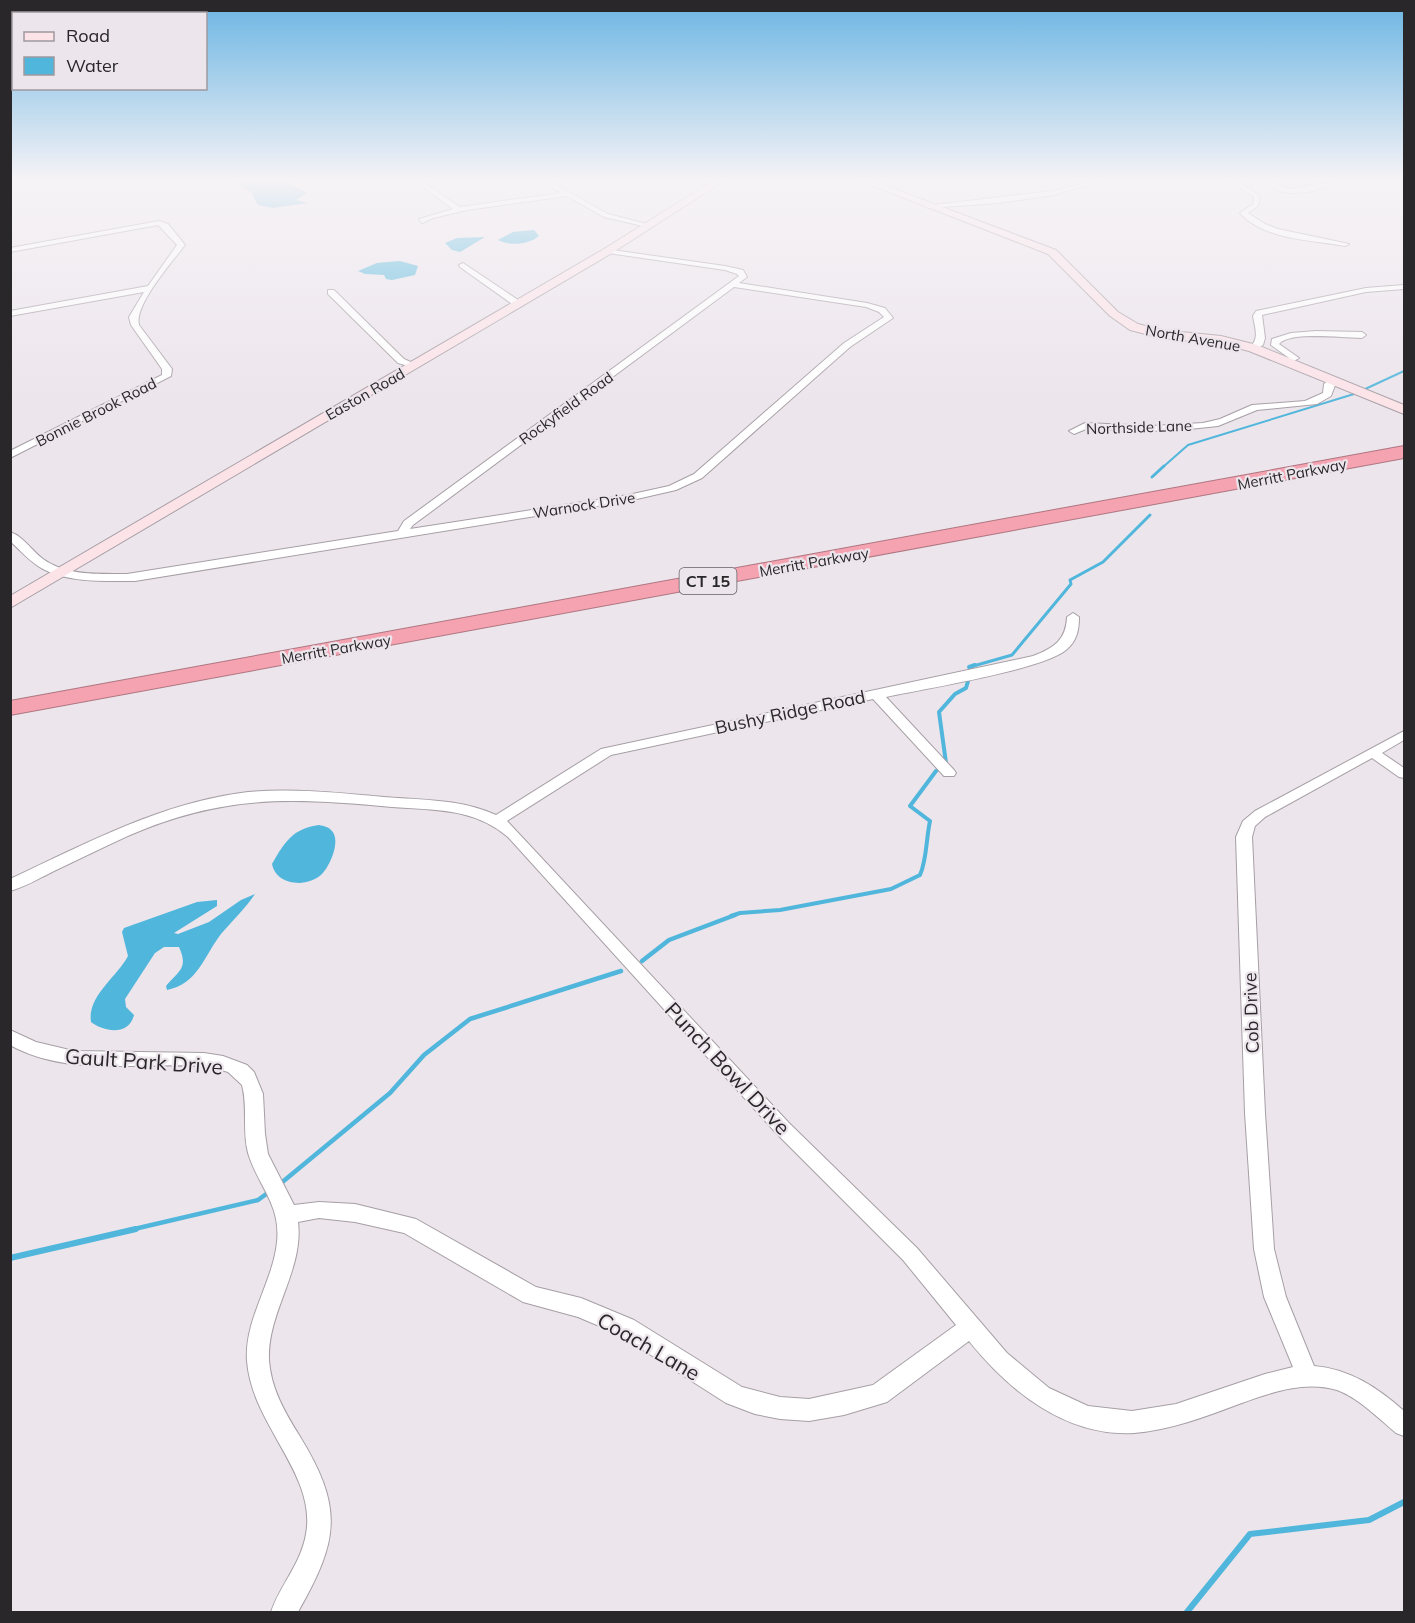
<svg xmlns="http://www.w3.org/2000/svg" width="1415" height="1623" font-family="Mulish,sans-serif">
<rect width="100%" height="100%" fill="#ece5ec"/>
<!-- water -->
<g fill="#51b6db">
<polygon points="238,182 287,182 307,193 296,200 308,203 273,208 258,205 251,192 242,187"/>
<path d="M534,230l5,6c-11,9 -29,10 -41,4l15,-8z"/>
<polygon points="485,237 460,252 452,250 445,243 457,238"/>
<polygon points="400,261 418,266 415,275 392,280 386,279 384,275 365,274 358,271 377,263"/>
<path d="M319,825c5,1 10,2 13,6 9,10 -2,35 -10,43 -14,14 -46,12 -50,-10 12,-21 21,-36 47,-39z"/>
<path d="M255,894c-10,15 -23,27 -34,40 -17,22 -23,50 -54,56l-1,-4c12,-15 23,-17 13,-39h-15l-9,6 -30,46 1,8 8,8c-5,21 -30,17 -43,7 -4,-26 26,-45 37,-66l-6,-24 2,-4 73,-26 20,-2v6l-43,27 4,1 31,-12 32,-22z"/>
</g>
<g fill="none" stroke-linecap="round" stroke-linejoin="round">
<!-- stream-far4 -->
<g stroke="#51b6db" stroke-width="2">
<polyline points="1363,390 1404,371"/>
<polyline points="1163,467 1188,445 1354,394"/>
</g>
<!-- stream-far3 -->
<g stroke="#51b6db" stroke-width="3">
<polyline points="1152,477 1164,466"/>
<polyline points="970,667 1012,655 1071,584 1070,580 1103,562 1150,515"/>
</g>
<!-- stream-far2 -->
<g stroke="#51b6db" stroke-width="4">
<polyline points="969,667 975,665"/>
<path d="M731,916l9,-3 40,-3 111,-21 29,-14c7,-16 6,-36 10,-54l-20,-15 26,-35 10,-8 -7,-51 16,-18 11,-6 3,-10"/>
</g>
<!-- stream-far1 -->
<g stroke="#51b6db" stroke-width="4.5">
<polyline points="642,961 669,940 735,915"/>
<polyline points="280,1184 390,1093 424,1055 470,1019 621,971"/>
<polyline points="130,1230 258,1200 269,1192"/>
</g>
<!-- stream -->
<g stroke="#51b6db" stroke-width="6">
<polyline points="10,1258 136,1229"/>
<polyline points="1187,1612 1250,1534 1369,1520 1404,1502"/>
</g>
<defs>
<g id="street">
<polygon points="416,182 423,182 460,207 561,193 544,182 551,182 608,214 651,225 647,227 604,217 567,196 467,210 433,218 422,223 419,219 453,209"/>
<polygon points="1089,182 1099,182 1053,195 998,203 928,208 925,206 1053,191"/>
<path d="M1231,182h7l22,14 -2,10 -10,7 17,11 13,5 71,15 -4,2c-33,-6 -81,-6 -105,-33l13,-9 1,-7z"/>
<path d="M1265,182h7l18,7 44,-7c-18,12 -53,17 -69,0z"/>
<path d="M159,221l9,3 17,21c-13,17 -51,60 -46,80l33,44 -1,7 -161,82v-7l152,-76v-6l-31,-44 -2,-8 15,-25 -134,24v-5l138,-25 29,-41 -19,-20 -148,27v-4z"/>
<path d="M605,249l120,17 18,4 4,7 -8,6 128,20 18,5 8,10 -43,29 -148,131 -26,12 -48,11 -493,80c-29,0 -66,2 -92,-12 -13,-7 -22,-18 -33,-28v-9c13,4 22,19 33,27 23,17 57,15 84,15l271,-43 6,-10 335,-245 -2,-2 -12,-4 -117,-17 -4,-2zM734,287l132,20 13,5 5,5 -40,26 -150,131 -25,12 -41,9 -218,34 3,-4z"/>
<polygon points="463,263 521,302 521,306 515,306 460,267 459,265"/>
<path d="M1404,285v4l-38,3 -104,23 3,23 -2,7 -10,6 -4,-3c11,-9 6,-19 4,-32l3,-5 110,-23z"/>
<polygon points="328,290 334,290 404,359 415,364 415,368 398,363 328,294"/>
<path d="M1316,331l46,1 4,3 -4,3c-19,0 -72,-7 -83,6l20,14 -12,7 -5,-3 7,-4 -18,-13 1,-6 19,-6z"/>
<polygon points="1332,377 1337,380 1331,396 1317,404 1257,410 1218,426 1170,431 1086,429 1074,434 1069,431 1085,423 1152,426 1203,423 1220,419 1252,405 1305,401 1323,393 1324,384"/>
<path d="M1073,613l6,4c0,13 -2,24 -13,33 -24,20 -144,39 -180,47l68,73 2,3 -2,3h-10l-71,-77 -262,56 -104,66 282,302 128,125 90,105 42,35 39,18 44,5 44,-7 89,-30 28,-7 -29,-70 -10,-48 -9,-136 -9,-276 7,-16 12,-10 149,-80v9l-22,13 22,15v10l-5,-1 -27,-19 -107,59 -10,9 -3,11 13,276 9,136 12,48 28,69c36,3 64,22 90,45v25l-8,-3c-18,-15 -37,-35 -59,-43 -33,-10 -67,3 -98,14 -34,13 -69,26 -105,29 -68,4 -125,-42 -165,-92l-82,61 -43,13 -35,6 -29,-2 -25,-5 -29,-11 -108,-69 -40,-17 -55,-15 -119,-69 -49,-11 -36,-4 -21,4c6,48 -31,90 -29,138 2,28 15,51 30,75 45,73 40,105 -1,177h-27c9,-27 30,-48 35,-78 11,-60 -54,-108 -59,-173 -3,-41 26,-79 30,-119 4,-38 -19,-56 -29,-89 -6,-23 0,-46 -6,-68l-14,-13 -17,-5c-67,-7 -139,12 -201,-22v-15l26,12 38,9 130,2 19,3 24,9 7,7 9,22 2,40 3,20 26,51 25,-3 36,2 61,15 120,68 45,11 53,22 108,67 38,10 29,2 64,-14 83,-60 -53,-65 -127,-127 -268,-296c-34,-29 -74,-27 -116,-30 -101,-9 -166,-13 -262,28 -27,12 -52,25 -78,37 -14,7 -27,15 -42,19v-12c77,-36 153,-77 238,-87 46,-4 91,1 136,5 38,3 77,2 112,18l105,-66 432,-93c21,-8 33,-16 34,-39z"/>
</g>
<g id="secondary">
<polygon points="711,182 722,182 612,253 10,608 10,596 604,249"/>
<polygon points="863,182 876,182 1056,250 1118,312 1138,324 1161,330 1221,336 1257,345 1404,405 1404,414 1249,351 1221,344 1161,338 1130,330 1110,316 1048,254"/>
</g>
<polygon id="highway" points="1404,446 1404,458 10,715 10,701"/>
</defs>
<!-- street casing -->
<use href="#street" stroke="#a69fa5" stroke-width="2"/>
<!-- secondary casing -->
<use href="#secondary" stroke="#a69fa5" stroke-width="2"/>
<!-- highway casing -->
<use href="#highway" stroke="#ae7781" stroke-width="2"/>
<!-- street -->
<use href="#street" fill="#fff" fill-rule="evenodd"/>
<!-- secondary -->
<use href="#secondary" fill="#fce3e8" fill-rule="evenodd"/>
<!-- highway -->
<use href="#highway" fill="#f5a2b1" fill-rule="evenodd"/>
</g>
<!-- sky -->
<linearGradient id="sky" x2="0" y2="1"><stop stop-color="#6bb5e3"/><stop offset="0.44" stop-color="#f6f3f6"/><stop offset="1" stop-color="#f6f3f6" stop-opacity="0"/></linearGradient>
<rect width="1415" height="409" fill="url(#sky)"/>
<g text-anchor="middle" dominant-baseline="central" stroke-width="4.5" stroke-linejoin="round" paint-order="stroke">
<!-- far-street labels -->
<g font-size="15" fill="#292729" stroke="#ece5ec">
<text transform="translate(1193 338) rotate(10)">North Avenue</text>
<text transform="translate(365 394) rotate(-30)">Easton Road</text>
<text transform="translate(566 408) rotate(-36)">Rockyfield Road</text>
<text transform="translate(96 412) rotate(-27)">Bonnie Brook Road</text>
<text transform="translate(1139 427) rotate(-2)">Northside Lane</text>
<text transform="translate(1292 474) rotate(-11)">Merritt Parkway</text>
<text transform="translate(584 505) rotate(-9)">Warnock Drive</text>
<text transform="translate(814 562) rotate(-10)">Merritt Parkway</text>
<text transform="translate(336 649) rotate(-10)">Merritt Parkway</text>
</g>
<!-- shield labels -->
<rect fill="#ece5ec" stroke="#646064" stroke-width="1.5" x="679.5" y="568" width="57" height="26" rx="4.5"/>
<g font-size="16" font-weight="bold" fill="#292729">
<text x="708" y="581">CT 15</text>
</g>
<!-- street labels -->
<g font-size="18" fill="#292729" stroke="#ece5ec">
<text transform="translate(790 712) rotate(-12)">Bushy Ridge Road</text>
<text transform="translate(1251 1013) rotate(-92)">Cob Drive</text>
</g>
<!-- near-street labels -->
<g font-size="21" fill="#292729" stroke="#ece5ec">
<text transform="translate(144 1061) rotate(4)">Gault Park Drive</text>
<text transform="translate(728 1068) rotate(47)">Punch Bowl Drive</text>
<text transform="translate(649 1346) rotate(30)">Coach Lane</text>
</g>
</g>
<!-- border -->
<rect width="1415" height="1623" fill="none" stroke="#292729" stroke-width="24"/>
<!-- legend -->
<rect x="12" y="12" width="195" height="78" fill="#ece5ec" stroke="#9e999e" stroke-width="1.5"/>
<rect x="24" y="32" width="30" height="9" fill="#fce3e8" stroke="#9e999e" stroke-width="1.5"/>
<text x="66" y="42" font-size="18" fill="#292729">Road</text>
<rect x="24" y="57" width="30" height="18" fill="#51b6db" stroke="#9e999e" stroke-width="1.5"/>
<text x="66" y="72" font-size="18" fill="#292729">Water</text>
</svg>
